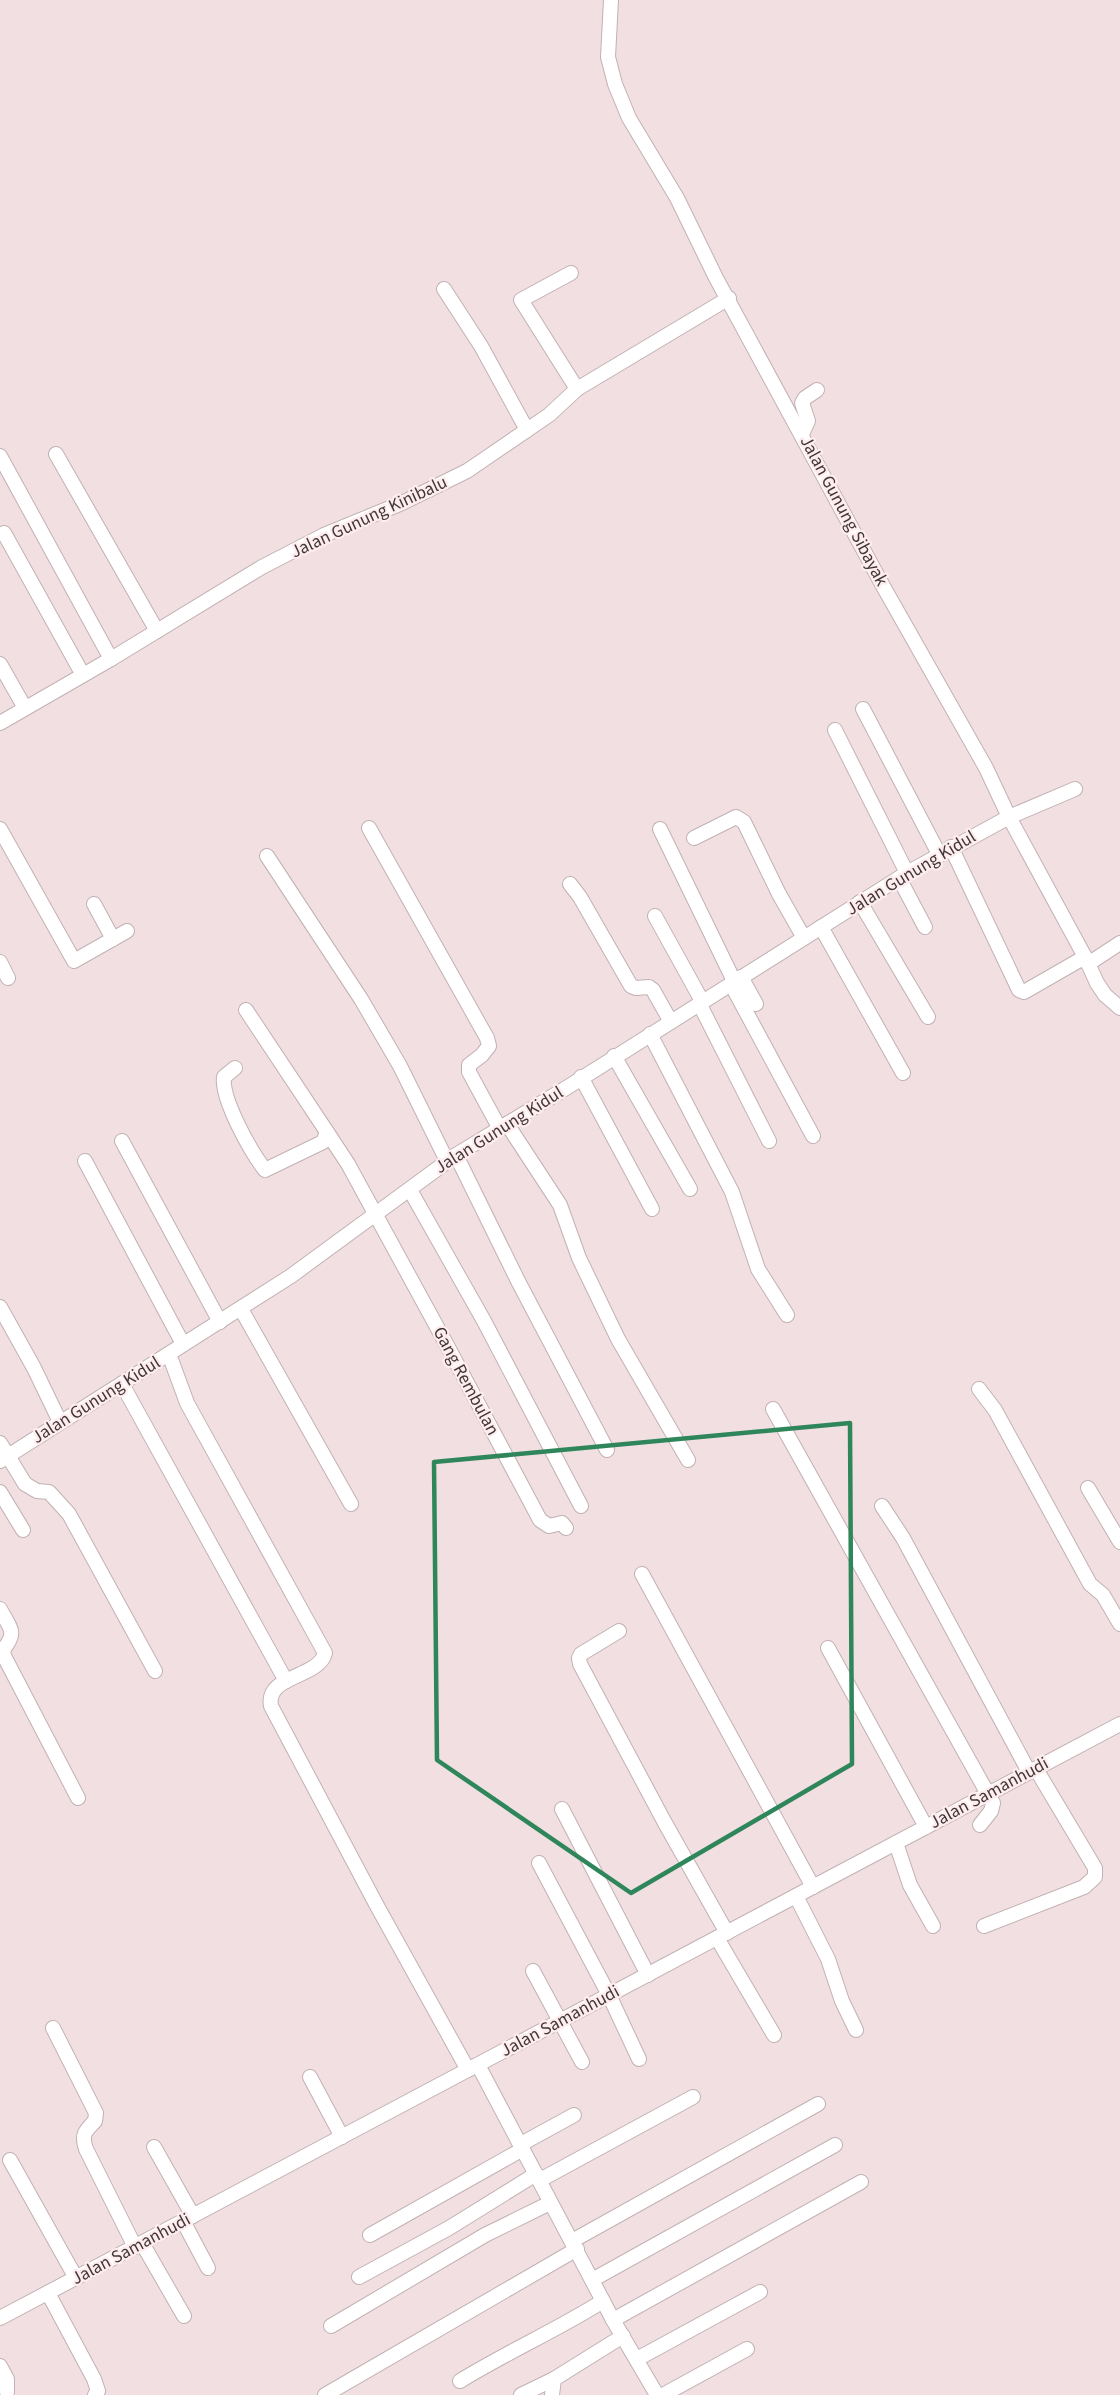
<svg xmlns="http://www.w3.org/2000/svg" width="1120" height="2395" font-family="'Source Sans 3',sans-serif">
<rect width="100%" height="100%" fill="#f1dfe2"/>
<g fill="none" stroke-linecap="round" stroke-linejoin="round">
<defs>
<g id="minor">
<polyline points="611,0 608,57 615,84 629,118 677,198 716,278 883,586 986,768 1009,817 1085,957 1097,983 1105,995 1120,1008"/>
<polyline points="571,273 521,300 577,389"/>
<polyline points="444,289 481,346 527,430"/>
<polyline points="802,434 808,421 802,403 805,398 817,390"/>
<polyline points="56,454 157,631"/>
<polyline points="0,456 111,659"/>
<polyline points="4,533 83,675"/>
<polyline points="0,664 25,708"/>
<polyline points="863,709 939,854"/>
<polyline points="0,723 111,659 262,567 324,535 402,503 467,471 549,415 577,389 729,298"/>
<polyline points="835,730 907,873"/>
<polyline points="369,828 487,1038 489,1046 482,1055 469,1065 469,1072 500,1129"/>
<polyline points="0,829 74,961 127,931"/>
<polyline points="660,829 734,981"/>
<polyline points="694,838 736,817 744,822 779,894 804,938"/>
<polyline points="951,847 1019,990 1024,992 1085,957"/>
<polyline points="267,856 361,999 400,1066 447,1161"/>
<polyline points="899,878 925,927"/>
<polyline points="570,884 580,897 631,986 636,988 649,987 653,990 671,1022"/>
<polyline points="860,902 928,1017"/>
<polyline points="94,904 113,939"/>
<polyline points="655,916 702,1001"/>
<polyline points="821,927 903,1073"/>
<polyline points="0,962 8,978"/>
<polyline points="1088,964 1120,943"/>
<polyline points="741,977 756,1004"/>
<polyline points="731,984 813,1136"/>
<polyline points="699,1003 769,1141"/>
<polyline points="246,1010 327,1132"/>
<polyline points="650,1034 732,1192 758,1269 787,1315"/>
<polyline points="614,1056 690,1189"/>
<path d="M235,1068l-11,9c-3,22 27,75 41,93l58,-28 4,-10 21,32 101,185 91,171 9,6 13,-3 4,5"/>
<polyline points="581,1077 652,1209"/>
<polyline points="507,1124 560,1205 579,1258 618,1339 688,1460"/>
<polyline points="122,1141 220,1322"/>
<polyline points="456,1155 518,1281 607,1450"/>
<polyline points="85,1161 183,1344"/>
<polyline points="410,1190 484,1321 581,1506"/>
<polyline points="0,1307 34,1368 60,1422"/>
<polyline points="241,1309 351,1504"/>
<path d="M169,1354l18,49 138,250c-6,25 -60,22 -54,53l105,198 92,166"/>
<polyline points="122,1384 286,1681"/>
<polyline points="979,1389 995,1410 1090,1584 1103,1595 1120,1624"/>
<polyline points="773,1409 993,1803 991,1811 980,1825"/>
<polyline points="0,1443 25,1484 37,1491 49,1492 69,1514 155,1671"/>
<polyline points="0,1461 291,1276 456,1155 571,1085 907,873 1009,817 1075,789"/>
<polyline points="1088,1488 1120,1542"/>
<polyline points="0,1492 23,1530"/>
<polyline points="882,1506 903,1538 1029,1772"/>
<polyline points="642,1574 813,1887"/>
<path d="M0,1609c10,20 18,22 3,41l1,6 74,142"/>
<polyline points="619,1631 581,1654 579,1658 580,1664 665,1823 727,1933"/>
<polyline points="828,1648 926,1827"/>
<polyline points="562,1809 648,1975"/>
<polyline points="896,1843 910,1885 933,1926"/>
<polyline points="539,1863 609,1995 639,2059"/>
<polyline points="796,1896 828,1959 842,2001 856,2030"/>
<polyline points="984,1926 1084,1887 1095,1877 1095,1868 1036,1769"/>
<polyline points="717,1938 774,2035"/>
<polyline points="533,1971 582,2062"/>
<path d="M53,2028l43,85 -1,8c-10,10 -14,14 -9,28l49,98"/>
<polyline points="478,2065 613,2320 657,2395"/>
<polyline points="310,2077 342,2137"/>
<polyline points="521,2144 574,2115"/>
<polyline points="154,2147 193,2216"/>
<polyline points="10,2160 76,2278"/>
<polyline points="540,2180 693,2097"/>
<polyline points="183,2221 208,2268"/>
<polyline points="370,2235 523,2149"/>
<polyline points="572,2241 818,2104"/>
<polyline points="142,2243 184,2316"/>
<polyline points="359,2277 449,2228 536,2174"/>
<polyline points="592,2280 835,2145"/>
<polyline points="48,2293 94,2379 98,2391 95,2395"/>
<polyline points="0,2318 1120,1724"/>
<polyline points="613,2320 861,2182"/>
<polyline points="331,2326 485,2235 550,2203"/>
<polyline points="637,2359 760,2292"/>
<polyline points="0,2366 7,2379 7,2392"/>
<path d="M460,2381c47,-29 97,-51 143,-80"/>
<polyline points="325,2395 577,2249"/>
<polyline points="521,2395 554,2379"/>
<polyline points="552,2395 554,2379 623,2336"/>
<polyline points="663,2395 747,2349"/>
</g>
</defs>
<!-- minor casing -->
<use href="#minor" stroke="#c2b1b3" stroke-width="16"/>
<!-- minor -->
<use href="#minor" stroke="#fff" stroke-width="14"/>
</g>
<!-- marked area -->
<path fill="none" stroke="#2f865b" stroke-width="4.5" stroke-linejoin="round" d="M850,1423l2,341 -221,129 -194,-133 -3,-298z"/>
<g text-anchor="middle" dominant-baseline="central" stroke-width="4.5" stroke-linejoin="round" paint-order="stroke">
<!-- street labels -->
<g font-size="18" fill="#3f3839" stroke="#ffecef">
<text transform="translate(844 511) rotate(62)">Jalan Gunung Sibayak</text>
<text transform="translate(369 517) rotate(-25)">Jalan Gunung Kinibalu</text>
<text transform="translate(911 873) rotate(-31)">Jalan Gunung Kidul</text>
<text transform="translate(499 1130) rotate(-32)">Jalan Gunung Kidul</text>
<text transform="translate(466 1381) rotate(62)">Gang Rembulan</text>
<text transform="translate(96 1400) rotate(-32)">Jalan Gunung Kidul</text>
<text transform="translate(989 1793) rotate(-28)">Jalan Samanhudi</text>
<text transform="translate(560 2021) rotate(-28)">Jalan Samanhudi</text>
<text transform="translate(131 2249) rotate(-28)">Jalan Samanhudi</text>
</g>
</g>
</svg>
